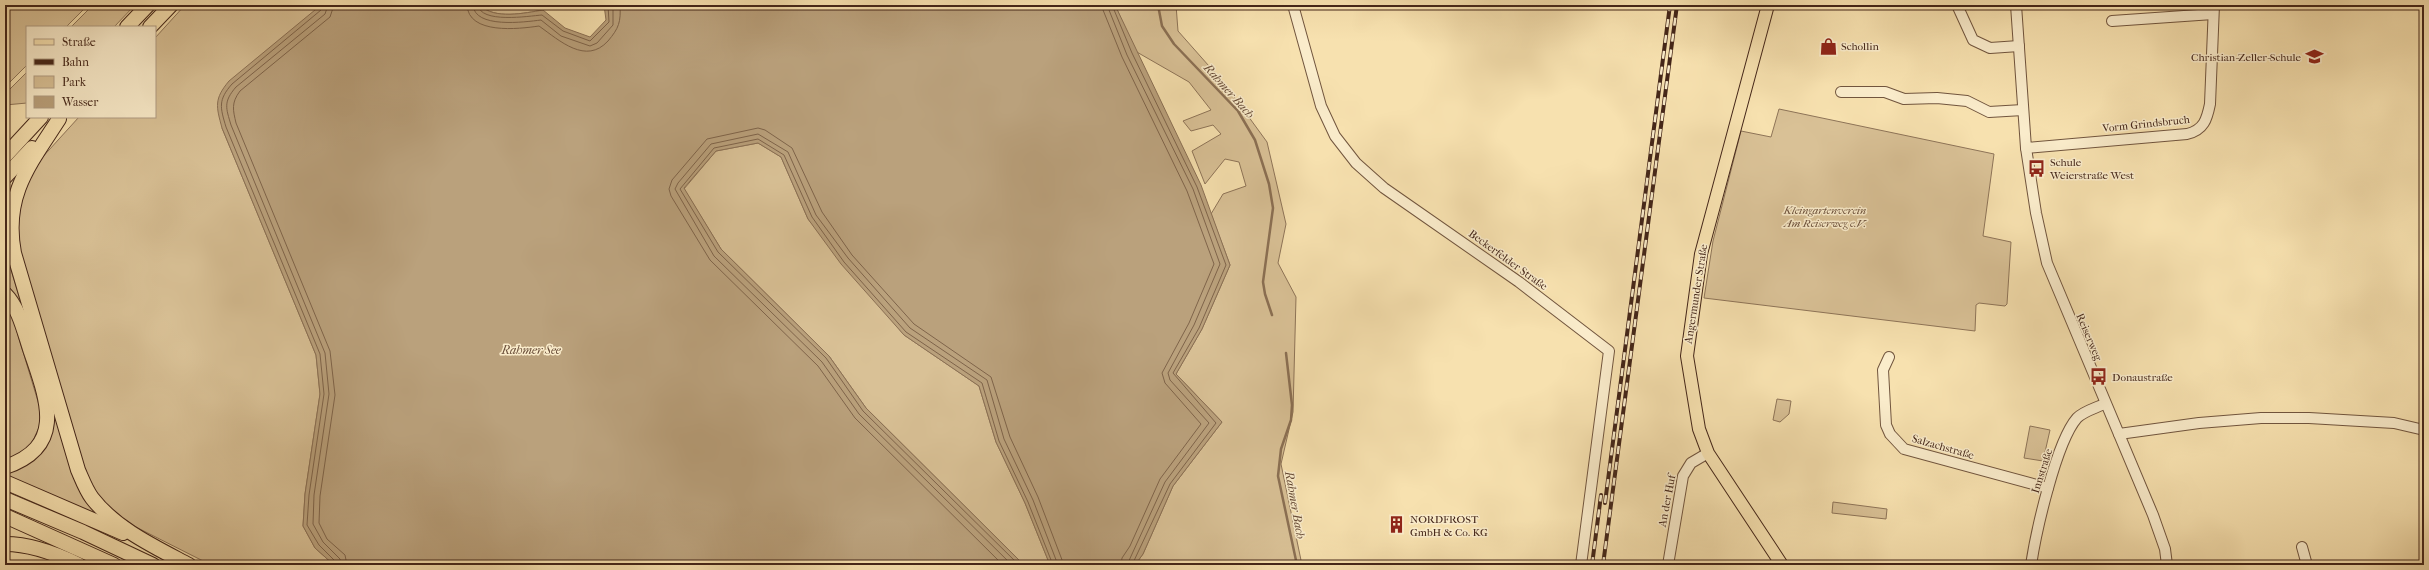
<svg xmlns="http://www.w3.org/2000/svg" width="2429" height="570" font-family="'IM FELL French Canon',serif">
<rect width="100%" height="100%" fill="#f7e1af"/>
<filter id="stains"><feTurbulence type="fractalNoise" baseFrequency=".005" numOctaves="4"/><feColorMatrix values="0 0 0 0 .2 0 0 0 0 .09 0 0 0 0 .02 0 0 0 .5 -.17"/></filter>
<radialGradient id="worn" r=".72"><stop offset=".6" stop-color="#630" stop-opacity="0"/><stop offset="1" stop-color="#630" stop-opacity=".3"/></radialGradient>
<!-- green -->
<g fill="#d9c196" stroke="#8e7458">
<polygon points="5,5 88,5 66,27 27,27 27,65 5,87"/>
<polygon points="93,5 135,5 114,27 71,27"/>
<polygon points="185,5 321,5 222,128 316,355 320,394 305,494 303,526 315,548 334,565 211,565 126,522 96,496 84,473 14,233 17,200 39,161 79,117 155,117 155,38"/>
<path d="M480,5h63v5c-18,3 -49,10 -63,-5z"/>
<polygon points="1115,5 1176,5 1178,31 1224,83 1267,142 1286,224 1278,263 1296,297 1293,412 1281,464 1302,565 1135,565 1143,554 1173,486 1222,422 1176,374 1202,329 1230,265 1211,214 1223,194 1246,186 1239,162 1225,159 1205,184 1192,151 1221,134 1213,125 1191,131 1183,121 1211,110 1189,82 1135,51"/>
<polygon points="27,72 27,103 5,105 5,94"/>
<polygon points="1779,109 1994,154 1983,236 2011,242 2007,304 2005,306 1979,303 1976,305 1975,331 1704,298 1713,241 1741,131 1771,137"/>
<polygon points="758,143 781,157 808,219 904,335 979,386 996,442 1025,503 1050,565 1024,565 866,408 829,356 721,249 684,189 716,151"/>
<polygon points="5,250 24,313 5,288"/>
<polygon points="5,303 11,312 43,418 32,443 21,454 5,462"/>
<polygon points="1777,399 1791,401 1789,414 1780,422 1773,420"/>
<path d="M51,403c12,39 21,81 47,113l-93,-39v-3c45,-17 39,-28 46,-71z"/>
<polygon points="2030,426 2050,430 2043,461 2024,458"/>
<polygon points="1833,502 1887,509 1886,519 1832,513"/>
</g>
<!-- water -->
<path fill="#baa17c" stroke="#8b7054" d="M321,5h159c14,15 45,8 63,5l22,18 25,9 16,-17 -2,-15h511l86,180 29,80 -28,64 -26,45 46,48 -49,64 -30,68 -8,11h-85l-25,-62 -29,-61 -17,-56 -75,-51 -63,-71 -33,-45 -27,-62 -23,-14 -42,8 -32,37 37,61 108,107 37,52 158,157h-690l-19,-17 -12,-22 2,-32 15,-100 -4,-39 -94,-227c-6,-22 -8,-29 7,-47z"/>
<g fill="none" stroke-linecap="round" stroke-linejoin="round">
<!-- shore -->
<g stroke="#7f644a" stroke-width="1">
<path d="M323,5l-2,5 -89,74c-14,16 -12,23 -6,43l94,227 4,40 -15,101 -2,30 12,20 16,16 1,4"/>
<path d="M328,5l-3,9 -89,73c-13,15 -10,21 -5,38l94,228 4,41 -15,101 -1,29 10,18 17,17 1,6"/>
<path d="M334,5l-4,12 -90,74c-9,12 -7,19 -4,32l94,228 5,44 -15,101 -1,27 8,16 18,16 2,10"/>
<path d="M467,5c1,30 52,24 72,21 21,15 47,39 69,15 11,-13 13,-19 12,-36"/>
<path d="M473,5c1,24 52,17 68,15l20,16 29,10 7,-3 16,-18v-20"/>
<path d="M478,5c2,19 51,11 64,10l21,16 27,10 19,-19 -1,-17"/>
<polyline points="1101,5 1122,57 1187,191 1214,264 1189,323 1162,373 1165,383 1201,424 1160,479 1130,546 1122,558 1121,565"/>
<polyline points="1107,5 1127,55 1193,189 1220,264 1194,325 1168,373 1170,380 1209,423 1165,482 1127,565"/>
<polyline points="1112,5 1132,53 1197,187 1226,265 1199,328 1173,373 1216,423 1170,484 1132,565"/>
<polyline points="1003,565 855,418 818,366 710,260 671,196 669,189 672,180 707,139 758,128 765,130 792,148 822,212 852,255 914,324 991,377 1010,437 1038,497 1064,565"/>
<polyline points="1012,565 859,414 822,362 714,256 675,189 678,183 711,144 758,134 788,152 816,215 848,258 910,328 987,380 1004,439 1033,500 1058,565"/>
<polyline points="1019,565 863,411 826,358 718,252 680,189 714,148 758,139 784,155 812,217 844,262 906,332 982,383 999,441 1028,502 1053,565"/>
</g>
<!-- stream -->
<g stroke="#8b7054" stroke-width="2.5">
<polyline points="1158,5 1162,26 1174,44 1238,111 1255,140 1269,184 1273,208 1263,282 1265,294 1272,315"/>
<polyline points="1286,353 1292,405 1291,420 1281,449 1278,476 1297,565"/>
</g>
<defs>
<g id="minor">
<polyline points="1293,5 1321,106 1335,136 1356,163 1384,188 1519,282 1609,351 1581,565"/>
<polyline points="1957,5 1973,40 1990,48 2019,46"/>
<polyline points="2016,5 2026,148 2036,213 2047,263 2153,515 2165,549 2167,565"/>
<polyline points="2112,21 2213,14"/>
<polyline points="1841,92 1885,92 1904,99 1937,98 1967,101 1989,112 2023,110"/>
<path d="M2026,148l161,-14c17,-4 20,-15 23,-30l4,-99"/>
<polyline points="1889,357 1883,370 1886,425 1890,434 1904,449 2048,488"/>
<polyline points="2119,434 2199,423 2261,418 2309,418 2394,423 2424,430"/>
<polyline points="2302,547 2307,565"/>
<polyline points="1668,565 1683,476 1691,463 1708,453"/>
<path d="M2031,565c5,-33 25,-123 46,-147 7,-7 19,-10 27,-14"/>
</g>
<polyline id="major" points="1768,5 1701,254 1687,356 1699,429 1708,453 1782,565"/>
<g id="highway">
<polyline points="127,27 148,5"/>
<polyline points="150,27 171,5"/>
<path d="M59,119c-29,45 -56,76 -45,134l64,217c4,9 8,20 14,28 24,31 63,49 97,67"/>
<polyline points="5,156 41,117"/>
<polyline points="5,177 32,148"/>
<path d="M5,294c14,14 19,37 25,55 16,48 38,97 -25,118"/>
<polyline points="5,482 123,533"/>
<polyline points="5,499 83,532 153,565"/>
<polyline points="5,516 114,565"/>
<path d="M5,544c25,0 52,10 74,21"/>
</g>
</defs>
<!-- minor casing -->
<use href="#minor" stroke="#71553e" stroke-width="12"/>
<!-- major casing -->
<use href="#major" stroke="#442619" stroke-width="14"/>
<!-- highway casing -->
<use href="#highway" stroke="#442619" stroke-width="16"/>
<!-- minor -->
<use href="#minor" stroke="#faeccb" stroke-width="10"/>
<!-- major -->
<use href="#major" stroke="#f7e1af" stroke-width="12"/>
<!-- highway -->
<use href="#highway" stroke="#f7e1af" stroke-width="14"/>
<defs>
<g id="rail">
<polyline points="1605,503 1670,5"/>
<polyline points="1592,565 1601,495"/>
<polyline points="1603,565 1677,5"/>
</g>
</defs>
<!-- rail casing -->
<use href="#rail" stroke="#442619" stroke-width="4"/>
<!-- rail -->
<use href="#rail" stroke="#faeccb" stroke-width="2.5" stroke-dasharray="8" stroke-linecap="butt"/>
</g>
<!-- icons -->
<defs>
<symbol id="shop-bare" viewBox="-9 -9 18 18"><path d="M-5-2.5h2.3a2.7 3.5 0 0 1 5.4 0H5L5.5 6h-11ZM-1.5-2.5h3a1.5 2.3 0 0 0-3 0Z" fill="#8f2418" stroke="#faeccb" stroke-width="2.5" paint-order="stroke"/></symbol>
<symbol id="school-bare" viewBox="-9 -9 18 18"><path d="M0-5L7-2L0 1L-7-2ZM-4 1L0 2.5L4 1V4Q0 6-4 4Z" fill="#8f2418" stroke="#faeccb" stroke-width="2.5" paint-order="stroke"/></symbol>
<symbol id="bus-bare" viewBox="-9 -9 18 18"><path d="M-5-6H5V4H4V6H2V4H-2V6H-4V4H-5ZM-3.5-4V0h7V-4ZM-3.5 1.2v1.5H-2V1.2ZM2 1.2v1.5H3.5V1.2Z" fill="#8f2418" stroke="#faeccb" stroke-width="2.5" paint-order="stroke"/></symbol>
<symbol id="building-bare" viewBox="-9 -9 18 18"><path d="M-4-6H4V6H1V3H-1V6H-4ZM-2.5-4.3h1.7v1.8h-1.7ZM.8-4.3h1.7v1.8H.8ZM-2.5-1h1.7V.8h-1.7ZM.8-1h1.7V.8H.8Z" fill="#8f2418" stroke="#faeccb" stroke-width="2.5" paint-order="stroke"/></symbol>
</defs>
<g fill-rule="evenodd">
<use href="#shop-bare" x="1816" y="34" width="25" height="25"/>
<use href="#school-bare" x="2302" y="44" width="25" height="25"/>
<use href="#bus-bare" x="2024" y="156" width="25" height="25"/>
<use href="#bus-bare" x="2086" y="364" width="25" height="25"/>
<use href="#building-bare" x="1384" y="512" width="25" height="25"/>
</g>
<g text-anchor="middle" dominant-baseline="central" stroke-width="3" stroke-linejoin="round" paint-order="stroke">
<!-- poi labels -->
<g font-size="11" fill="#442619" stroke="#faeccb" text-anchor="start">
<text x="1841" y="46">Schollin</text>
<text x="2301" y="57" text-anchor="end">Christian-Zeller-Schule</text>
<text x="2050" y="162">Schule<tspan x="2050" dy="13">Weierstraße West</tspan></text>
<text x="2112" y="377">Donaustraße</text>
<text x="1410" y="519">NORDFROST<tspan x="1410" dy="13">GmbH &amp; Co. KG</tspan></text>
</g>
<!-- street labels -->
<g font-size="11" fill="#442619" stroke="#faeccb">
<text transform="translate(2146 124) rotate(-6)">Vorm Grindsbruch</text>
<text transform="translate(1508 260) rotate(36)">Beckerfelder Straße</text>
<text transform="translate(1696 294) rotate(-81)">Angermunder Straße</text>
<text transform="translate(2089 337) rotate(67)">Reiserweg</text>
<text transform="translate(1943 447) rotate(16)">Salzachstraße</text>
<text transform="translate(2042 471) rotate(-72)">Innstraße</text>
<text transform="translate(1667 501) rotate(-79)">An der Huf</text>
</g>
<!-- park labels -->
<g font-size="11" font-style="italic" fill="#694d38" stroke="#faeccb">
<text x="1825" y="210">Kleingartenverein<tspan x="1825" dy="13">Am Reiserweg e.V.</tspan></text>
</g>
<!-- water labels -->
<g font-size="12" font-style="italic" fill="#674b37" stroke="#faeccb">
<text transform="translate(1229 91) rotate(48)">Rahmer Bach</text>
<text x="531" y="350">Rahmer See</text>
<text transform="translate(1295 505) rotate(80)">Rahmer Bach</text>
</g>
</g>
<!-- margin -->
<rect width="2429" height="570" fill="none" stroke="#f7e1af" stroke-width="20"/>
<rect x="6" y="6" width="2417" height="558" fill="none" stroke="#442619" stroke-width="2"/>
<rect x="10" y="10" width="2409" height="550" fill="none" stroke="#442619"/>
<!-- legend -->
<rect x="26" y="26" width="130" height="92" fill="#faeccb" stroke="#b19d84"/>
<rect x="34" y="39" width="20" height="6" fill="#f7e1af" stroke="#b19d84"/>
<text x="62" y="46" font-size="12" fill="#442619">Straße</text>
<rect x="34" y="59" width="20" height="6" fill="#442619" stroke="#b19d84"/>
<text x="62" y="66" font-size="12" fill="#442619">Bahn</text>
<rect x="34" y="76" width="20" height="12" fill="#d9c196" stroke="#b19d84"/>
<text x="62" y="86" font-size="12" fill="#442619">Park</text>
<rect x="34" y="96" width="20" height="12" fill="#baa17c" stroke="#b19d84"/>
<text x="62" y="106" font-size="12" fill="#442619">Wasser</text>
<rect width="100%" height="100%" filter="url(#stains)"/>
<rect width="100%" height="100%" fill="url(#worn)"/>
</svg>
